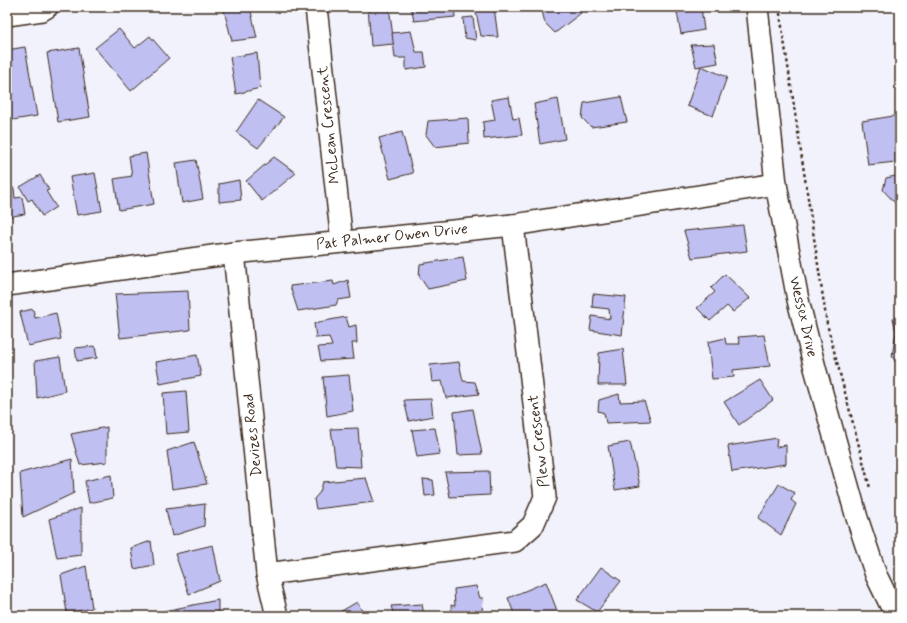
<svg xmlns="http://www.w3.org/2000/svg" width="907" height="623" font-family="Mynerve,sans-serif">
<rect width="100%" height="100%" fill="#f2f2fc"/>
<filter id="ink" filterUnits="userSpaceOnUse"><feTurbulence type="fractalNoise" baseFrequency=".025" numOctaves="2"/><feDisplacementMap in="SourceGraphic" scale="8" xChannelSelector="R" yChannelSelector="G"/><feConvolveMatrix kernelMatrix="1 2 1 2 8 2 1 2 1" color-interpolation-filters="sRGB"/></filter>
<g filter="url(#ink)">
<!-- building -->
<g fill="#bfbff1" stroke="#3b2a1e">
<polygon points="223,7 250,7 257,38 232,41"/>
<polygon points="368,7 389,7 394,44 371,46"/>
<polygon points="411,7 454,7 455,17 414,21"/>
<polygon points="468,7 494,7 498,37 481,36 475,8"/>
<polygon points="547,7 575,7 581,13 555,33 545,23 542,11"/>
<polygon points="676,7 701,7 704,30 681,34"/>
<polygon points="473,17 476,40 465,38 463,18"/>
<polygon points="119,29 135,48 150,36 169,58 131,91 95,48"/>
<polygon points="411,31 416,52 424,52 426,67 406,70 406,58 395,58 392,33"/>
<polygon points="714,44 718,63 696,67 691,45"/>
<polygon points="25,47 37,116 7,121 7,50"/>
<polygon points="79,48 90,117 58,122 47,53"/>
<polygon points="257,53 260,88 236,94 230,57"/>
<polygon points="701,66 727,77 713,116 687,106"/>
<polygon points="509,97 513,119 519,118 522,135 484,139 483,122 495,120 491,100"/>
<polygon points="621,97 627,122 591,127 582,118 584,103"/>
<polygon points="558,99 565,139 540,144 534,104"/>
<polygon points="258,100 284,117 258,148 236,132"/>
<polygon points="900,115 900,147 895,148 896,162 868,165 862,121"/>
<polygon points="468,118 469,143 435,147 426,135 428,121"/>
<polygon points="402,132 413,173 390,179 379,138"/>
<polygon points="146,153 154,204 119,210 114,179 132,176 129,156"/>
<polygon points="274,157 296,173 262,201 246,181"/>
<polygon points="196,160 203,199 182,203 176,163"/>
<polygon points="95,173 102,211 77,215 70,177"/>
<polygon points="40,175 49,190 46,191 56,207 42,216 32,199 28,201 20,187"/>
<polygon points="900,175 900,204 896,204 883,190 886,178"/>
<polygon points="239,180 241,200 219,202 219,184"/>
<polygon points="14,188 15,198 22,197 25,214 7,217 7,189"/>
<polygon points="743,225 747,251 692,258 684,231"/>
<polygon points="463,257 467,281 428,289 419,276 420,264"/>
<polygon points="725,274 750,298 733,312 727,306 710,321 697,308 715,292 711,288"/>
<polygon points="348,280 351,298 338,300 336,305 298,311 290,286 333,281 334,285"/>
<polygon points="188,291 190,330 120,338 115,294"/>
<polygon points="593,294 626,297 622,335 590,330 592,316 610,319 609,309 592,307"/>
<polygon points="33,309 35,318 56,313 61,339 28,346 20,312"/>
<polygon points="900,316 900,369 892,356 896,332 893,318"/>
<polygon points="346,317 349,327 356,325 357,343 352,343 354,359 321,361 318,347 332,346 329,337 316,338 314,323"/>
<polygon points="764,335 770,366 733,370 734,377 712,379 708,342 725,338 726,344 740,344 738,337"/>
<polygon points="95,346 97,358 77,361 75,348"/>
<polygon points="623,349 627,385 598,385 599,353"/>
<polygon points="197,355 201,376 160,384 156,362"/>
<polygon points="60,357 65,391 37,398 35,361"/>
<polygon points="459,362 463,381 475,382 479,394 446,398 442,381 432,382 430,365"/>
<polygon points="349,375 353,411 327,416 323,377"/>
<polygon points="760,380 773,400 739,425 724,402"/>
<polygon points="186,391 189,432 166,434 163,393"/>
<polygon points="619,394 620,402 644,401 651,421 606,423 604,413 598,411 599,400"/>
<polygon points="431,399 433,416 409,421 404,400"/>
<polygon points="473,409 482,454 458,455 454,412"/>
<polygon points="107,427 107,462 80,465 71,434"/>
<polygon points="358,428 361,467 336,466 331,429"/>
<polygon points="435,428 440,454 417,457 412,430"/>
<polygon points="777,438 776,447 786,445 786,464 732,472 728,446"/>
<polygon points="194,442 207,484 172,489 167,451"/>
<polygon points="630,442 640,486 615,490 608,446"/>
<polygon points="72,459 74,493 23,517 20,473"/>
<polygon points="489,471 490,495 450,497 445,472"/>
<polygon points="111,475 113,498 89,503 85,481"/>
<polygon points="366,478 374,502 316,509 314,499 320,492 323,482"/>
<polygon points="423,479 433,480 435,495 425,496"/>
<polygon points="779,484 795,493 791,500 796,504 781,535 758,518"/>
<polygon points="205,504 204,526 172,536 166,509"/>
<polygon points="81,508 81,555 57,558 49,519"/>
<polygon points="151,541 154,565 134,569 131,548"/>
<polygon points="213,545 220,581 189,594 175,554"/>
<polygon points="86,566 92,608 67,613 61,575"/>
<polygon points="601,567 621,581 597,612 577,600"/>
<polygon points="546,582 558,613 552,616 515,616 508,598"/>
<polygon points="476,586 480,598 483,598 482,612 479,613 479,616 452,616 451,605 455,606 454,589"/>
<polygon points="218,600 218,616 149,616 149,614"/>
<polygon points="357,602 365,616 333,616"/>
<polygon points="422,604 424,616 394,616 391,606"/>
</g>
<g fill="none" stroke-linecap="round" stroke-linejoin="round">
<defs>
<g id="minor">
<polyline points="316,7 342,242"/>
<polyline points="757,7 776,184 798,300 815,368 857,518 876,575 896,616"/>
<polyline points="7,15 42,10 47,7"/>
<polyline points="234,253 267,574 277,616"/>
<polyline points="7,285 234,253 513,225 776,184"/>
<polyline points="267,574 515,541 533,525 545,497 513,225"/>
</g>
</defs>
<!-- minor casing -->
<use href="#minor" stroke="#3b2a1e" stroke-width="24"/>
<!-- path -->
<polyline stroke="#3b2a1e" stroke-width="2.5" stroke-dasharray="3 3" stroke-linecap="butt" points="779,7 791,86 827,324 870,488"/>
<!-- minor -->
<use href="#minor" stroke="#fff" stroke-width="21"/>
</g>
</g>
<g text-anchor="middle" dominant-baseline="central" stroke-width="4" stroke-linejoin="round" paint-order="stroke">
<!-- street labels -->
<g font-size="15" fill="#3b2a1e" stroke="#fff">
<text transform="translate(329 125) rotate(-96)">McLean Crescent</text>
<text transform="translate(392 237) rotate(-6)">Pat Palmer Owen Drive</text>
<text transform="translate(803 317) rotate(77)">Wessex Drive</text>
<text transform="translate(253 435) rotate(-96)">Devizes Road</text>
<text transform="translate(539 441) rotate(-97)">Plew Crescent</text>
</g>
</g>
<!-- margin -->
<rect width="907" height="623" fill="none" stroke="#fff" stroke-width="24"/>
<rect x="12" y="12" width="883" height="599" fill="none" stroke="#3b2a1e" stroke-width="1.5" filter="url(#ink)"/>
</svg>
